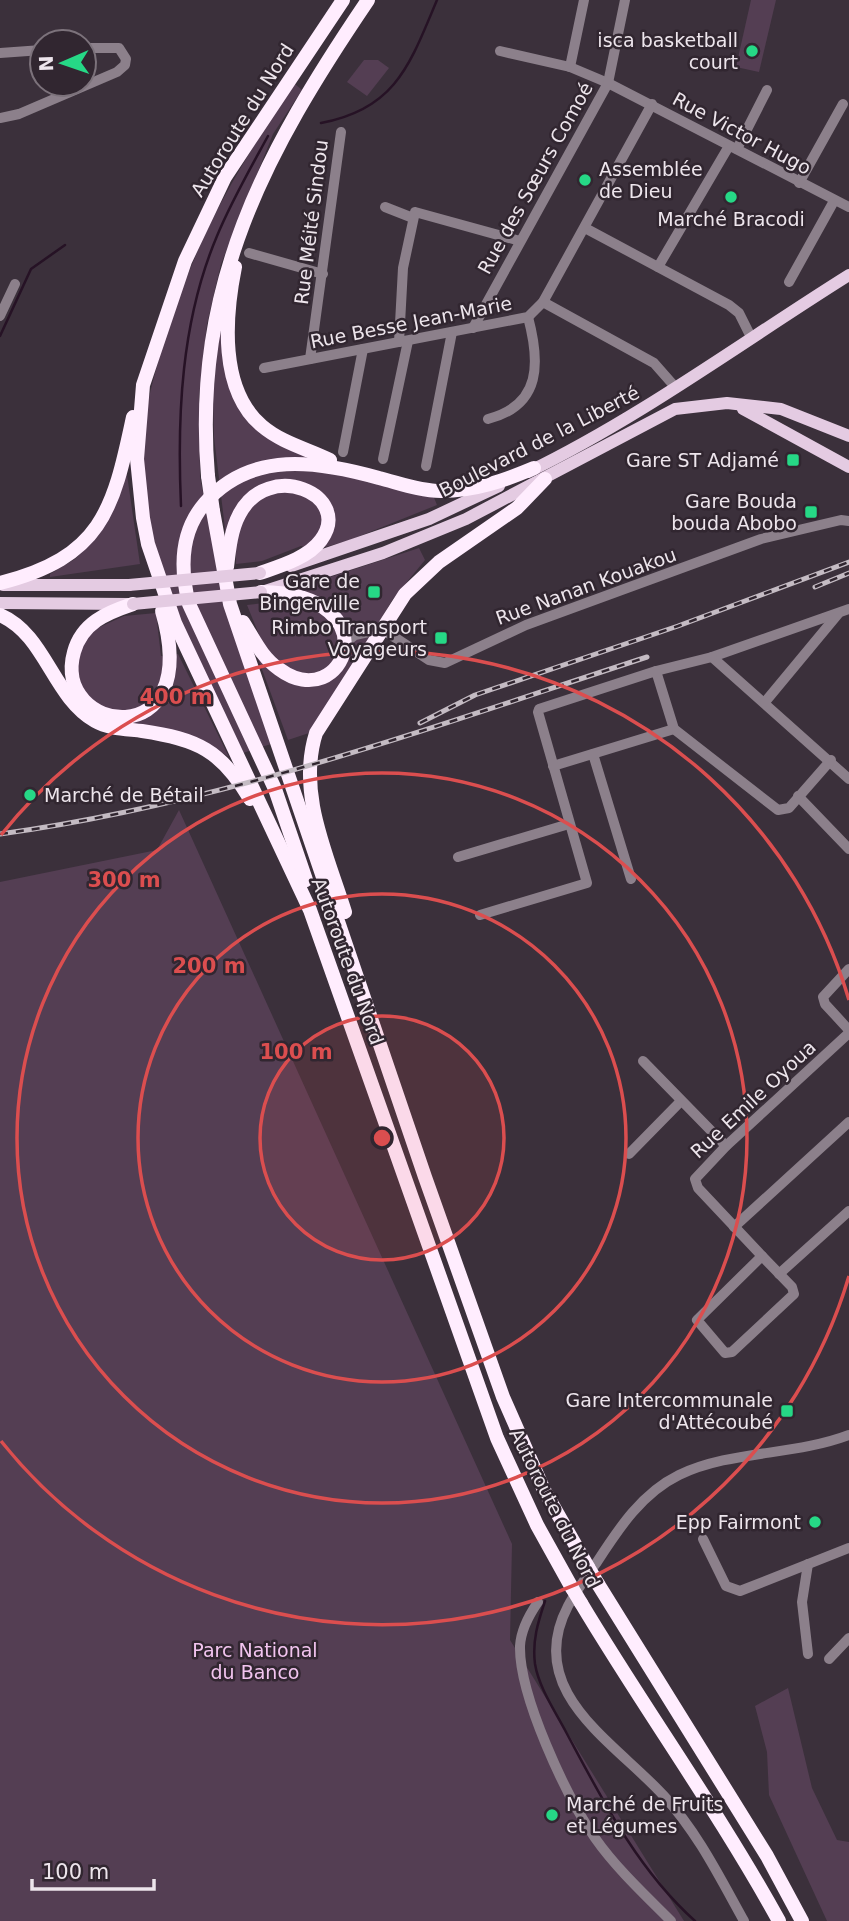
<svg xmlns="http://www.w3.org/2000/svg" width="849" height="1921" font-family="'DejaVu Sans',sans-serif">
<rect width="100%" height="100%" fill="#3b303b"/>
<!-- green -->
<g fill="#543e53">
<polygon points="751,0 776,0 759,72 736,67"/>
<polygon points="364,60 378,60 389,68 367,96 347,82"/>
<path d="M295,84l7,6 -29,44 -52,130 -14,60 -8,73 1,80 25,129 46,138 -28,9c-44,-82 -103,-199 -101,-294 0,-38 9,-74 20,-110 30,-102 72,-178 133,-265z"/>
<polygon points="224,323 227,369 275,441 433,495 437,505 350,540 315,550 301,546 262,561 236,564 236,550 227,545 214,437 213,397 219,328"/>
<polygon points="126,468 140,564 50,577 50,574 75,559 85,549"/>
<polygon points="419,548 425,560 393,599 312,732 288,740 256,653 262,642 247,605 263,603 306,585"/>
<polygon points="156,613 161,656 178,654 229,757 199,738 130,725 99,706 83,690 76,665 79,647 91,631 124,616"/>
<polygon points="179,810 512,1544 510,1640 684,1921 0,1921 0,882 157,850"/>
<polygon points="788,1688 812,1788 837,1840 849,1842 849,1921 827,1921 769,1795 767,1752 755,1706"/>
</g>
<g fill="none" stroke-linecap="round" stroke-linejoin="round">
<!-- stream -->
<g stroke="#261225" stroke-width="2.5">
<path d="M321,123c75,-14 89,-59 116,-123"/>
<polyline points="0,336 31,269 65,245"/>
<path d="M181,506c-4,-90 0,-185 36,-270 14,-34 33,-67 51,-100"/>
<path d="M545,1601c-7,21 -13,40 -10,63 4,24 20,47 31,68 36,67 71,137 129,189"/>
</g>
<!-- minor -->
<g stroke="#8c808b" stroke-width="10">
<polyline points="500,51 570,67 608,83 849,207"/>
<polyline points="0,53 42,50"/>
<polyline points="570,67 584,0"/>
<polyline points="0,118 19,114 117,72 125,65 126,59 119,48 84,48"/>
<polyline points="737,149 767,90"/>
<polyline points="799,183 843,104"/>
<polyline points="385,207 413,218"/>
<polyline points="585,228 729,305 739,313 751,337"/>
<polyline points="249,253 323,274"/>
<polyline points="658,267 729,146"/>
<polyline points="789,282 834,201"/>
<polyline points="543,302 654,363 676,388"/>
<polyline points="0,316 15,284"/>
<polyline points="473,328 608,83 625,0"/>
<polyline points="399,342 403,268 415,212 520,241"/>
<polyline points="310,359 341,132"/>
<polyline points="264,368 528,317 543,302 652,104"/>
<path d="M488,419c54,-14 52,-57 40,-102"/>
<polyline points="343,452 363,349"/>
<polyline points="383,459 408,341"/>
<polyline points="426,466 452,332"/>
<polyline points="849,609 712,657 849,779"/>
<polyline points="346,642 355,635 382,629 429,660 445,663 526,625 761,539 841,520 849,521"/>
<polyline points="656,671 712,657"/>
<polyline points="765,702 838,614"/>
<polyline points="593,754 631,879"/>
<polyline points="553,766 674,729"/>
<polyline points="798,796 849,849"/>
<polyline points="458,857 569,824"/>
<polyline points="480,915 587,883 538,712 539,709 656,671 674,729 778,810 789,808 831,760"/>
<polyline points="849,969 823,997 825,1004 849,1030"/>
<polyline points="643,1061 726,1146"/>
<polyline points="629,1154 681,1101"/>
<polyline points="734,1227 849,1122"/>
<polyline points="762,1256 698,1188 695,1179 726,1146 849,1033"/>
<polygon points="762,1256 792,1287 794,1294 732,1352 725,1353 697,1320"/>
<polyline points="779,1274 849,1211"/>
<polyline points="703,1539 726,1586 740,1591 849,1548"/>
<path d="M538,1602c-9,13 -17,27 -18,44 -1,50 46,150 75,192 21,30 50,57 76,83"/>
<polyline points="808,1654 802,1602 808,1564"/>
<polyline points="829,1659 849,1638"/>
<path d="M744,1921c-24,-43 -46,-88 -80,-125 -49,-54 -141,-104 -96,-190 8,-15 19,-30 29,-44 22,-34 45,-69 82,-87 52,-25 115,-19 170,-40"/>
</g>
<!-- major -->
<g stroke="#e4cbe2" stroke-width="12">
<polyline points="743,409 849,467"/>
<path d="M528,472c113,-55 214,-130 321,-197"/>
<polyline points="291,566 429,519 499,486"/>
<polyline points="3,585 129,585"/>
<polyline points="262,592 383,553 466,519 675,409 727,403 781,409 849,436"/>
<polyline points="0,603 129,604"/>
</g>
<!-- highway -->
<g stroke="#ffedfe" stroke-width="14">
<polyline points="343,0 225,177 185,261 143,385 137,459 143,518 148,544 175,623 310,910 497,1438 537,1525 572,1588"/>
<path d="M235,267c-10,50 -16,123 27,159 20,17 46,23 68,34"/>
<path d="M208,476c-16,-190 57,-324 160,-476"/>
<polyline points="213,511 230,604 425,1177 503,1397 544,1490 588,1567"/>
<path d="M227,567c2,-17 4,-37 12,-52 29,-57 115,-20 82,25 -13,18 -41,26 -61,33"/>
<path d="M0,583c101,-26 113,-71 133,-166"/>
<path d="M133,604c-27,9 -51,19 -59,48 -23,81 131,106 88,-41"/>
<path d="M0,615c46,20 52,81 95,106 14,8 32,8 47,10 55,8 79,19 108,68"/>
<path d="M243,622c11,17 19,36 36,47 65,48 115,-75 -18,-77"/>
<path d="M306,880l-31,-91 -86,-185c-9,-35 -9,-72 16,-101 46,-53 113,-42 174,-25 20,5 41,13 62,13 35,0 62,-10 93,-23"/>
<path d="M345,912c-18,-58 -48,-119 -29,-179l89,-139 34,-32 78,-54 28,-29"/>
<polyline points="598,1584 767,1856 802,1921"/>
<path d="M581,1603c64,107 138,209 198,318"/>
</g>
<defs>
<g id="rail">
<polyline points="815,587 849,573"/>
<polyline points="420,723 475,695 678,626 849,562"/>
<path d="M0,834c222,-30 435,-108 647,-177"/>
</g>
</defs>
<!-- rail casing -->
<use href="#rail" stroke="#c4bbc3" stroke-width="5"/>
<!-- rail -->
<use href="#rail" stroke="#312630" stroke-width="2.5" stroke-dasharray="8" stroke-linecap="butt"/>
<!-- major-bridge -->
<g stroke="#e4cbe2" stroke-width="12">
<polyline points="129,585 260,573"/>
<polyline points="133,604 261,592"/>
</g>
<!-- highway-bridge -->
<g stroke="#ffedfe" stroke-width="14">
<polyline points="208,476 213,511"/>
<polyline points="588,1567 598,1584"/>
<polyline points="572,1588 581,1603"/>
</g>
</g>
<!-- distance rings -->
<circle cx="382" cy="1138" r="122" fill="#db4e4f" fill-opacity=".12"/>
<g fill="none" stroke="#db4e4f" stroke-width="3.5">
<circle cx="382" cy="1138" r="122"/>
<circle cx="382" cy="1138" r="244"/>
<circle cx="382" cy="1138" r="365"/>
<path d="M849 1276A487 487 0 0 1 1 1441M1 835A487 487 0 0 1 849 1000"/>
</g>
<!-- markers -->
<g fill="#26d886" stroke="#312630" stroke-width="2.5">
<circle cx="752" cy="51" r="7"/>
<circle cx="585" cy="180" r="7"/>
<circle cx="731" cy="197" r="7"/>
<rect x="786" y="453" width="14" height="14" rx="3.5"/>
<rect x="804" y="505" width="14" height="14" rx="3.5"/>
<rect x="367" y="585" width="14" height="14" rx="3.5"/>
<rect x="434" y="631" width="14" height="14" rx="3.5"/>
<circle cx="30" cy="795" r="7"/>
<rect x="780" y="1404" width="14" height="14" rx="3.5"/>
<circle cx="815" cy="1522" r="7"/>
<circle cx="552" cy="1815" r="7"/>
</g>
<g text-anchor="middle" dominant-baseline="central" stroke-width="5" stroke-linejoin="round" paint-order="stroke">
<!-- poi labels -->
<g font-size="19" fill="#ede5ec" stroke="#312630" text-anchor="end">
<text x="738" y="40">isca basketball<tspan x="738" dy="22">court</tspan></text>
<text x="599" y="169" text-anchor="start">Assemblée<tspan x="599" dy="22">de Dieu</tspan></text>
<text x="731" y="219" text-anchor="middle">Marché Bracodi</text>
<text x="779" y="460">Gare ST Adjamé</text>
<text x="797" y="501">Gare Bouda<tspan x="797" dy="22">bouda Abobo</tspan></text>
<text x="360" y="581">Gare de<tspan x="360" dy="22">Bingerville</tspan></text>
<text x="427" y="627">Rimbo Transport<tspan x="427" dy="22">Voyageurs</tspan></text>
<text x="44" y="795" text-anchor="start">Marché de Bétail</text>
<text x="773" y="1400">Gare Intercommunale<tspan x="773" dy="22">d'Attécoubé</tspan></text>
<text x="801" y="1522">Epp Fairmont</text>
<text x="566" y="1804" text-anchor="start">Marché de Fruits<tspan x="566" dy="22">et Légumes</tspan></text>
</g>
<!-- street labels -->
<g font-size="19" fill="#ede5ec" stroke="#312630">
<text transform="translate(242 120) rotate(-58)">Autoroute du Nord</text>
<text transform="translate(742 133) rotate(28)">Rue Victor Hugo</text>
<text transform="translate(535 178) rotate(-61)">Rue des Sœurs Comoé</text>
<text transform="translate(311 222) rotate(-83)">Rue Méité Sindou</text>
<text transform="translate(411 322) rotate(-11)">Rue Besse Jean-Marie</text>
<text transform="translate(539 441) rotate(-27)">Boulevard de la Liberté</text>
<text transform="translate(586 586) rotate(-20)">Rue Nanan Kouakou</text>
<text transform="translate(348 961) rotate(70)">Autoroute du Nord</text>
<text transform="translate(753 1099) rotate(-43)">Rue Emile Oyoua</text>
<text transform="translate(555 1508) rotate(63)">Autoroute du Nord</text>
</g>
<!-- park labels -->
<g font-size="19" fill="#f2c4ef" stroke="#312630">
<text x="255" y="1650">Parc National<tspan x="255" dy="22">du Banco</tspan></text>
</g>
</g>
<circle cx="382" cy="1138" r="10" fill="#db4e4f" stroke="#312630" stroke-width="3.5"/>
<g font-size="21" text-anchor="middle" font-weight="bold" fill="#db4e4f" stroke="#312630" stroke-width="5" stroke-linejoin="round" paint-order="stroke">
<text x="176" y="704">400 m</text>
<text x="124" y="887">300 m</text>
<text x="209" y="973">200 m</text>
<text x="296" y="1059">100 m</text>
</g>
<!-- north arrow -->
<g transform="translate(63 63) rotate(268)"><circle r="33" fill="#312630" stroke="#7c727b" stroke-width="2"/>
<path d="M0-5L12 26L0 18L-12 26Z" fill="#26d886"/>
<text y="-10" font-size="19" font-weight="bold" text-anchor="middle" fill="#ede5ec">N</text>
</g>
<!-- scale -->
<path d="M32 1879v10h122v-10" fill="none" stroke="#ede5ec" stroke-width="3.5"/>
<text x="42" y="1879" font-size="21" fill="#ede5ec" stroke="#312630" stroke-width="5" paint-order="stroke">100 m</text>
</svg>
